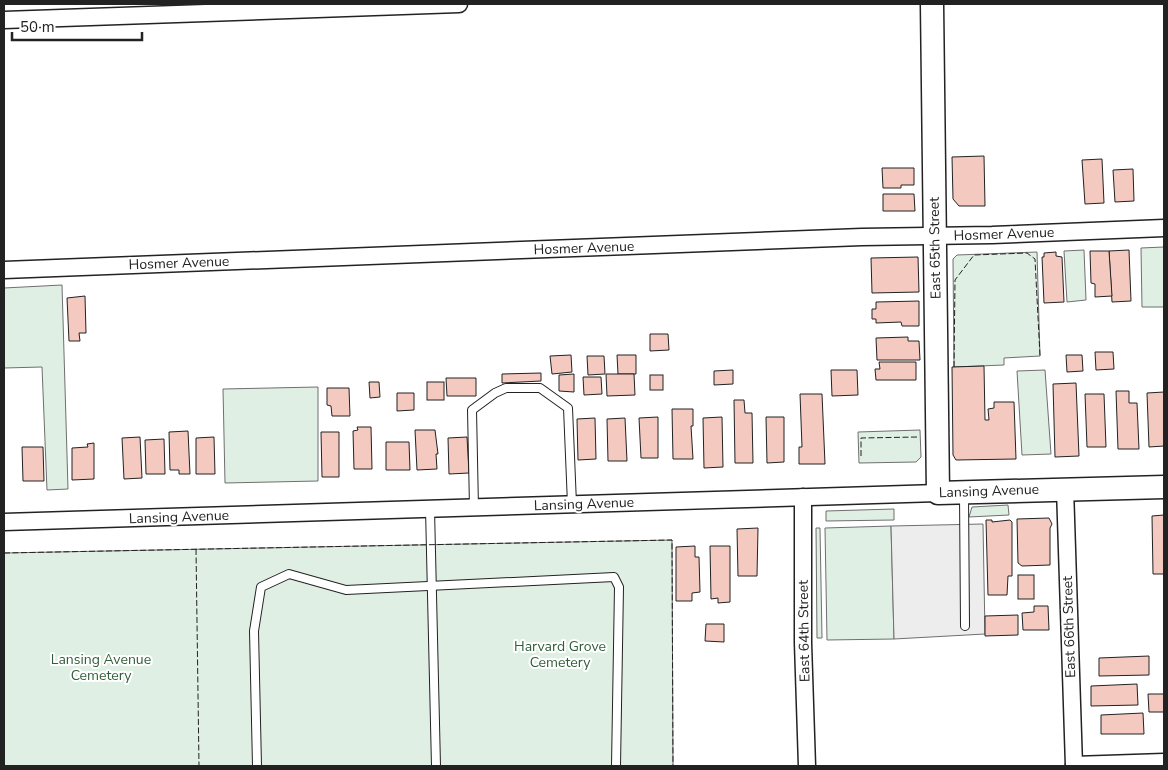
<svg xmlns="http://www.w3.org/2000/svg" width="1168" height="770" font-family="'Nunito Sans',sans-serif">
<rect width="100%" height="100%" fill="#fff"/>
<!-- green -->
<g fill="#e0efe3" stroke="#6f6f6f">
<polygon points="1164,247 1164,307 1142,307 1141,248"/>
<polygon points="1084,250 1086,300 1067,302 1064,251"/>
<polygon points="1037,252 1040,356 1004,358 1004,365 954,367 953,259 957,255"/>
<polygon points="62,285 68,489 47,490 42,367 4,368 4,288"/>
<polygon points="1045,370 1051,454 1022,455 1017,371"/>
<polygon points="318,387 318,481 225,483 223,389"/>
<polygon points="920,430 921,457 916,462 859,463 858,432"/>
<polygon points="1008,505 1009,515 969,517 972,507"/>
<polygon points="894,509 894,520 826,521 826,511"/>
<polygon points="891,526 894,639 827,640 825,528"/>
<polygon points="816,528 820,528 822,638 817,638"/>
<polygon points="672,540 673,766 4,766 4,553"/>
</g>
<!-- parking -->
<polygon fill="#ededed" stroke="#6f6f6f" points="983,524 985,634 894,639 891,526"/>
<!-- building -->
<g fill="#f3c9c0" stroke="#222">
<polygon points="984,156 985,206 959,206 953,199 952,157"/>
<polygon points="1102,159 1104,203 1085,204 1082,160"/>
<polygon points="882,168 914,168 914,185 901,185 901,188 883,188"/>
<polygon points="1133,169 1134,201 1115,202 1113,170"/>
<polygon points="883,194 914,194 915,211 883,211"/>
<polygon points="1129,250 1131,301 1112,302 1109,251"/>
<polygon points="1090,251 1109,251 1112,296 1095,297 1095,284 1091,283"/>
<polygon points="1056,252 1056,256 1062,257 1064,302 1044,303 1042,257 1044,257 1044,253"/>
<polygon points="918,257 919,292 872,293 871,258"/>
<polygon points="85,296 86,333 79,333 80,341 69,341 67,298"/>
<polygon points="919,301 919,326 902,326 901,322 876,323 876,319 872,319 872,309 876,309 876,302"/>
<polygon points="650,334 668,334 669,350 650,351"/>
<polygon points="908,337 908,341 919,341 920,360 877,360 876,338"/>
<polygon points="1095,352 1113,352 1114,369 1096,370"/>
<polygon points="571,355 572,372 552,374 550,356"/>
<polygon points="617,355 636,355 636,374 618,374"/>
<polygon points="1066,355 1082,355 1083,371 1067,372"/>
<polygon points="587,356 604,356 605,374 588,375"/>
<polygon points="879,362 916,362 916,380 876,380 875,369 880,369"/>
<polygon points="984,366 985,420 989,420 988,409 994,408 994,402 1014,402 1016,459 956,460 953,455 952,367"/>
<polygon points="733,370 733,384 714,385 714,371"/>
<polygon points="831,370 857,370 858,395 832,396"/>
<polygon points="541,373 541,381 502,383 502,374"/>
<polygon points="574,374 574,392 559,391 559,375"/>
<polygon points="606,374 634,374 635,395 607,396"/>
<rect x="650" y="375" width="13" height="15"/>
<polygon points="583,377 601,377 602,394 584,395"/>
<polygon points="446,378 476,378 476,396 447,396"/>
<polygon points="369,382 379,382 380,397 370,398"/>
<rect x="427" y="382" width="17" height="18"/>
<polygon points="1076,383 1079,456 1055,457 1053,384"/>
<polygon points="327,388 349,388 350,416 332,416 331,406 327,405"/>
<polygon points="1116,391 1129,391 1129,403 1137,403 1139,449 1118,449"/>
<polygon points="1164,392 1164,446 1149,447 1147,393"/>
<polygon points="397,393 414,393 414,410 397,411"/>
<polygon points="800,394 822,394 825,464 799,464 799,447 802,447"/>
<polygon points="1085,394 1104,394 1106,447 1087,447"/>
<polygon points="734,400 744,400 745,413 752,413 753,463 735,463"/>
<polygon points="672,409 693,409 693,426 691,426 693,459 673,459"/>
<polygon points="658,417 658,458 641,458 639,418"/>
<polygon points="722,417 723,467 704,468 703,418"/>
<polygon points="766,417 784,417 784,462 767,463"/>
<polygon points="595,418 596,459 578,460 577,419"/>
<polygon points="625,418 627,461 608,461 607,419"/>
<polygon points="357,427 371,427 372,469 354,469 353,431 358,430"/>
<polygon points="415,430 435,430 438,454 436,454 437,469 417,470"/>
<polygon points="188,431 190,474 179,474 179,470 170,470 169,432"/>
<polygon points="321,432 339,432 339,477 322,477"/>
<polygon points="140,437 142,478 124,479 122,438"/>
<polygon points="214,437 215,474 196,474 196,438"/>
<polygon points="467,437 469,473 449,474 448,438"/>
<polygon points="164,439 165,474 146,474 145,440"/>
<polygon points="386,442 409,442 410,470 386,470"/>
<polygon points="94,443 94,479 72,480 72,448 88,447 87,444"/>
<polygon points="22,447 43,447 44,481 23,481"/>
<polygon points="1164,515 1164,574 1153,574 1152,516"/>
<polygon points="1049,518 1052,524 1050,528 1050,565 1022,566 1018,563 1017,519"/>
<polygon points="986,520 992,520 992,522 1010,520 1012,522 1012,576 1008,576 1007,595 988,595"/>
<polygon points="758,528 757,576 738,576 737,529"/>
<polygon points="695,546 695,557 699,557 700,592 692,593 692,601 676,601 676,547"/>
<polygon points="710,546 730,546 730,602 718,603 718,598 711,599"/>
<rect x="1018" y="575" width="16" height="24"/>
<polygon points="1034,606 1048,606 1049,630 1023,630 1022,613 1034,612"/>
<polygon points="1018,615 1018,635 985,636 985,616"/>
<polygon points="706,624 724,624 724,642 705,641"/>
<polygon points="1149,656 1149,675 1099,676 1099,658"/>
<polygon points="1137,684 1138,705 1091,706 1091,686"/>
<polygon points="1148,694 1164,694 1164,712 1149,712"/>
<polygon points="1143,713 1144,734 1101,734 1101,715"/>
</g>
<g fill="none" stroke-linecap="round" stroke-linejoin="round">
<defs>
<g id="lane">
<polyline points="964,494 965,626"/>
<polyline points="474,508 472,410 495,393 506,388 540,388 568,408 572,504"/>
<polyline points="430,509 436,766"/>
<polyline points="257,766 254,631 261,587 289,574 346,590 614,577 619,587 616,766"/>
</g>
<g id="street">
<polyline points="4,20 459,4"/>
<polyline points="4,270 862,237 992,235 1164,228"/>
<polyline points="1065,488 1074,766"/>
<polyline points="803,497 803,643 807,766"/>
<polyline points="4,522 938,493"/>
<polyline points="1074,765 1164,762"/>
</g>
<polyline id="secondary" points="932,4 938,493 1164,487"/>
</defs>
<!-- lane casing -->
<use href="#lane" stroke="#222" stroke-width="10"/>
<!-- street casing -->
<use href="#street" stroke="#222" stroke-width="19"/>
<!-- secondary casing -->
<use href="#secondary" stroke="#222" stroke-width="25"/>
<!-- lane -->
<use href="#lane" stroke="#fff" stroke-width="8"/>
<!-- street -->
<use href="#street" stroke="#fff" stroke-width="16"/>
<!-- secondary -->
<use href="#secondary" stroke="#fff" stroke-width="22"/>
<!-- fence -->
<g stroke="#222" stroke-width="1" stroke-dasharray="6 2.5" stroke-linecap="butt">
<polyline points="954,367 955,280 974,255 1027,253 1035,259 1040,356"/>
<polyline points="861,456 861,438 918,437"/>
<polyline points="196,549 199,766"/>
<polyline points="4,553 672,540 673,766"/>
</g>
</g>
<g text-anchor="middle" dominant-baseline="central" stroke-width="4" stroke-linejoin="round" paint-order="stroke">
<!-- street labels -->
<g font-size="14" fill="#222" stroke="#fff">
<text transform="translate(1004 234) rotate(-2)">Hosmer Avenue</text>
<text transform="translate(584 248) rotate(-2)">Hosmer Avenue</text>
<text transform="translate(935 248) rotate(-91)">East 65th Street</text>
<text transform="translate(179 263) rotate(-2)">Hosmer Avenue</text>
<text transform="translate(989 491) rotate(-2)">Lansing Avenue</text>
<text transform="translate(584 504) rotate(-2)">Lansing Avenue</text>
<text transform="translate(179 517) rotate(-2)">Lansing Avenue</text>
<text transform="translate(1069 627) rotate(-92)">East 66th Street</text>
<text transform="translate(804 631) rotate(-91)">East 64th Street</text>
</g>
<!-- park labels -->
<g font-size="14" fill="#2f5e38" stroke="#fff">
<text x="560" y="646">Harvard Grove<tspan x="560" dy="16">Cemetery</tspan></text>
<text x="101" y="659">Lansing Avenue<tspan x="101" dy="16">Cemetery</tspan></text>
</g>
</g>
<!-- border -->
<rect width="1168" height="770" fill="none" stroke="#222222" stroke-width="10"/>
<!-- scale -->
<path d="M12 32v8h130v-8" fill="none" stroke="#222222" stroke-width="2.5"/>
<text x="20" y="32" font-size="15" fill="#222222" stroke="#ffffff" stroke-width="4" paint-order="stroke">50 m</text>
</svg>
